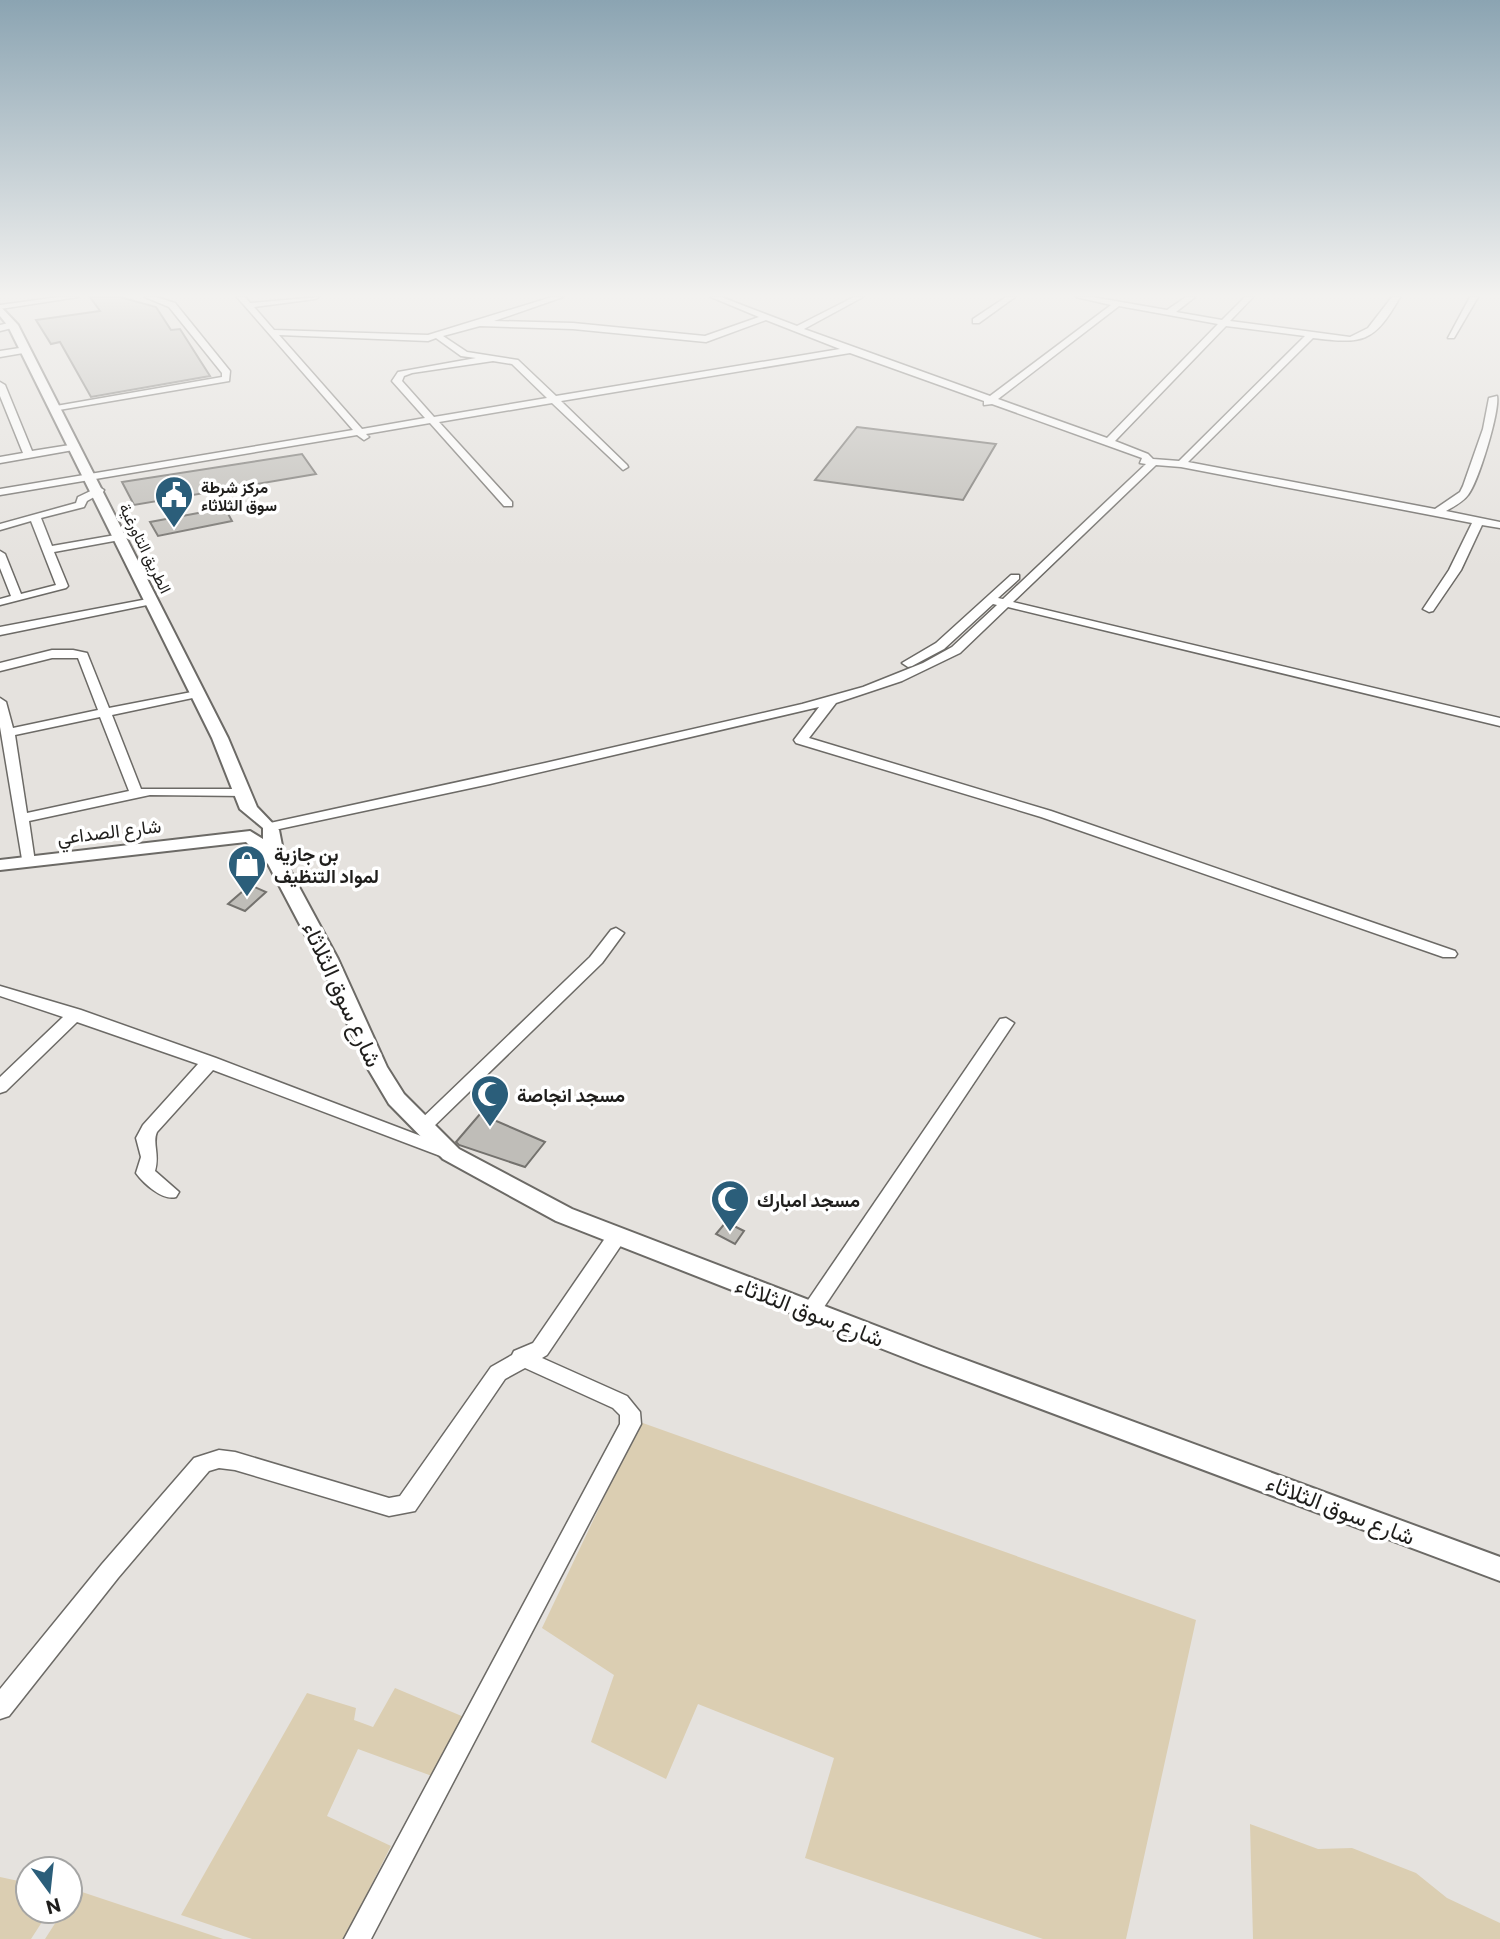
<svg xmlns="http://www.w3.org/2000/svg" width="1500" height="1939" font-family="Commissioner,Vazirmatn,sans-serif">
<rect width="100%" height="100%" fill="#e5e2de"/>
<!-- green -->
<g fill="#dbceb2">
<polygon points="640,1422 1196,1620 1126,1939 1043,1939 805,1858 834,1758 698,1704 666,1779 591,1742 614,1675 542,1628"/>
<polygon points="395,1688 464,1717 432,1776 358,1749 327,1816 391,1846 344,1939 252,1939 181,1915 307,1693 356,1708 354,1720 373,1727"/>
<polygon points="1250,1824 1318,1849 1352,1848 1416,1873 1447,1898 1500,1923 1500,1939 1253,1939"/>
<polygon points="0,1877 28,1883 28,1911 49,1911 31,1939 0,1939"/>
<polygon points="76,1890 223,1939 45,1939 63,1911 70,1911 70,1900"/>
</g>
<!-- building -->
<g fill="#bfbdb8" stroke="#74726e" stroke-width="2">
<polygon points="90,297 120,297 156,307 171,330 180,329 210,376 91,397 60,342 51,344 36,320 100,311"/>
<polygon points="857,427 996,444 963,500 815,480"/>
<polygon points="302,454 316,474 134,505 122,482"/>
<polygon points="225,508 232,521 158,536 150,522"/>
<polygon points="250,885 266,892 245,911 228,904"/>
<polygon points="480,1114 545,1142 525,1167 459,1145 456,1142"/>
<polygon points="726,1222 744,1231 735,1244 716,1234"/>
</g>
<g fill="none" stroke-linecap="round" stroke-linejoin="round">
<defs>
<g id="minor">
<polygon points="59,297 78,297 0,309 0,305"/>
<polygon points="145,297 156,297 175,303 230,371 229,381 53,411 53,407 56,406 222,377 222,373 169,307"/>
<path d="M237,297h8l5,6 69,-6 -4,2 -61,8 20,23 154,5 124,-38h11l-69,24 79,2 132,13 54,-19 -48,-20h10l76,29 57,-29h9l-59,32 186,67 121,-91 -35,-8h16l75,13 19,-13h9l-19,15 46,8 23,-23h8l-23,24 120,16 18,-9 24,-31h8c-26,46 -37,47 -87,41l-125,124 247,47 25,-17 3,-6 20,-57 6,-31 8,-2c3,15 -19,87 -29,99 -5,7 -15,12 -22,16l54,11v6l-18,-3 -21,45 -28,41 -4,1 -6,-3 26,-39 23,-47 -291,-56 -25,-2 -143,137 487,116v8l-492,-119 -48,46 -58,28 -66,22 -27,35 242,73 404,140 2,3 -2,3h-12l-402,-140 -245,-74 -2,-3 25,-33 -329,77 -220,47 -5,-1 -2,-3 2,-3 5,-1 275,-60 257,-59 61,-17 60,-24 29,-16 45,-42 -4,-1 -49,45 -32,17 -4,1 -6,-4 34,-20 75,-68h8v4l-21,19 5,1 143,-135 -6,-1 2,-5 -150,-54 -8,1v-4l-134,-48 -289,48 66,64 1,2 -5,3 -71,-67 -113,19 73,80v4h-8l-74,-83 -64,11 3,3 -5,3 -7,-5 -357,60v-6l353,-59zM1119,306l99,18 -111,114 -109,-39zM766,320l74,29 -284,47 -38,-36 -51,-8 -24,-16 37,-10 93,3 133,13zM1226,326l79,10 -126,125 -26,-2 -5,-5 -33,-13zM279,335l149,6 8,-3 25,18 15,2 -78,14 -6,9 33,37 -63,11zM493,361l19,3 35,34 -113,19 -32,-36 2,-5 8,-3z"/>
<polygon points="1006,297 1015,297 979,323 973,323 973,319"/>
<polygon points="1470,297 1478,297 1454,338 1448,338"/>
<polygon points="13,322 17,325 16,327 0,331 0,325"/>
<polygon points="26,347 29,348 29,352 0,357 0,351"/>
<polygon points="0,382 5,385 32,451 76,444 79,445 79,449 0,463 0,457 23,453 0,396"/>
<polygon points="99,487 104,490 103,492 87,501 84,507 41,518 52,546 121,534 126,537 125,539 54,552 68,586 66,588 0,605 0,599 11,596 0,568 0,551 5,554 21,594 56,585 31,521 0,530 0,524 76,503 78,497"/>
<polygon points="153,598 157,599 157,603 0,635 0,627"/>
<path d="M52,650h21l14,3 22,55 93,-18v6l-90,19 29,74h100l5,1 2,3 -2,3 -96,-1 -121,26 6,41 -2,3h-10l-23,-138v-29l6,4 7,26 85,-18 -20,-52h-26l-52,13v-8zM100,717l29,74 -102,22 -12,-78z"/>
<polygon points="616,928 624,933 602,963 429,1131 417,1131 414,1127 417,1123 590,957 611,930"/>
<path d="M0,986l81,24 135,48 239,91 3,4 -3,4h-12l-230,-87 -56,62c-5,11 3,22 -2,39l24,21 -3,5c-13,4 -32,-13 -40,-24l5,-16 -5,-19 7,-13 55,-61 -121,-42 -71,69 -6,2v-16l63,-60 -63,-21z"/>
<polygon points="1006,1018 1014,1023 818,1316 811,1319 804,1316 801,1311 804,1306 1000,1019"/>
<polygon points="617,1229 624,1231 626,1236 624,1241 547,1355 542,1358 627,1396 640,1412 641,1424 371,1939 344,1939 620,1424 620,1415 613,1408 525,1368 505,1379 415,1511 389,1516 235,1470 219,1468 209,1471 118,1578 9,1716 0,1719 0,1689 102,1564 194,1458 219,1450 235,1452 389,1498 400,1496 491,1367 512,1355 514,1351 533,1343 610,1231"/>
</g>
<polygon id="tertiary" points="0,306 18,325 228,738 257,807 279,830 285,861 338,959 387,1067 404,1094 459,1149 572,1209 939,1350 1500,1557 1500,1581 921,1364 556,1221 443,1159 389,1104 367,1067 318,959 268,864 246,842 0,870 0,860 250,831 263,839 263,828 240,809 212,738 8,326 0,316"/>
</defs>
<!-- minor casing -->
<use href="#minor" stroke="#6c6a66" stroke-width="3"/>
<!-- tertiary casing -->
<use href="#tertiary" stroke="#6c6a66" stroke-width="4"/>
<!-- minor -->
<use href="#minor" fill="#fff" fill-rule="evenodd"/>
<!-- tertiary -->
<use href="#tertiary" fill="#fff" fill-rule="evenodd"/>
</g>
<!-- sky -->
<linearGradient id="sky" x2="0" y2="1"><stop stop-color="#8ba4b2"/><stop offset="0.52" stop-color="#f3f2f0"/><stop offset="1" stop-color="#f3f2f0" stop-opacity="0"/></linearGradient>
<rect width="1500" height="568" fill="url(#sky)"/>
<!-- icons -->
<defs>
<symbol id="civic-pin" viewBox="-11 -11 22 30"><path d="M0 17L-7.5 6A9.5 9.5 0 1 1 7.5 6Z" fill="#2b5e7a" stroke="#fff"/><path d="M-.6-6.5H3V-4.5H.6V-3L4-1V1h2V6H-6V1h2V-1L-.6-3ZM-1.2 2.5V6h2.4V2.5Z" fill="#fff"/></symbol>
<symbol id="shop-pin" viewBox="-11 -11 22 30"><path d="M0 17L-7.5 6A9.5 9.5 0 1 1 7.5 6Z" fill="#2b5e7a" stroke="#fff"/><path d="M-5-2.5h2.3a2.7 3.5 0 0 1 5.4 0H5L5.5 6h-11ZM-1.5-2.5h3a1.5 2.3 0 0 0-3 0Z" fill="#fff"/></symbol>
<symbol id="mosque-pin" viewBox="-11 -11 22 30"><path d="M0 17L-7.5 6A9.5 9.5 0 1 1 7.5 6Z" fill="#2b5e7a" stroke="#fff"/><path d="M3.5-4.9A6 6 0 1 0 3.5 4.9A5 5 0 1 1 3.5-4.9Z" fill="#fff"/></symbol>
</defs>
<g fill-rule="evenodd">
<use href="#civic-pin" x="152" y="473" width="44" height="60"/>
<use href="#shop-pin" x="225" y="842" width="44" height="60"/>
<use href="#mosque-pin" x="468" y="1072" width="44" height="60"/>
<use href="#mosque-pin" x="708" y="1177" width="44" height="60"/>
</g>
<g text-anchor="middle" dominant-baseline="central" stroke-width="7" stroke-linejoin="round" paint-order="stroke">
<!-- far-poi labels -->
<g font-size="16" font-weight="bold" fill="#1f1e1c" stroke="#fff" text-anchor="start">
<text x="201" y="486">مركز شرطة<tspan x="201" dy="18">سوق الثلاثاء</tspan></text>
</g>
<!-- far-street labels -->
<g font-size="16" fill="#1f1e1c" stroke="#fff">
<text transform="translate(146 548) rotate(64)">الطريق التاورغية</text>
</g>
<!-- street labels -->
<g font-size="19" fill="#1f1e1c" stroke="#fff">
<text transform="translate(109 831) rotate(-7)">شارع الصداعي</text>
</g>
<!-- poi labels -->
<g font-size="19" font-weight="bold" fill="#1f1e1c" stroke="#fff" text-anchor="start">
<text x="274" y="853">بن جازية<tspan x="274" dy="22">لمواد التنظيف</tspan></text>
<text x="517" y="1094">مسجد انجاصة</text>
<text x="757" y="1199">مسجد امبارك</text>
</g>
<!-- near-street labels -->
<g font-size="23" fill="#1f1e1c" stroke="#fff">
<text transform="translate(343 994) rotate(65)">شارع سوق الثلاثاء</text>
<text transform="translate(810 1311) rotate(21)">شارع سوق الثلاثاء</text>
<text transform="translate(1341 1509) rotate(21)">شارع سوق الثلاثاء</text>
</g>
</g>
<!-- north arrow -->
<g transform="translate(49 1890) rotate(165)"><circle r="33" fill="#ffffff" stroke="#a5a5a4" stroke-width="2"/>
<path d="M0-5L12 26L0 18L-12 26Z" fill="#2b5e7a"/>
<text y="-10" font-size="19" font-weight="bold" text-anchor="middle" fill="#1f1e1c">N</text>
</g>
</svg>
